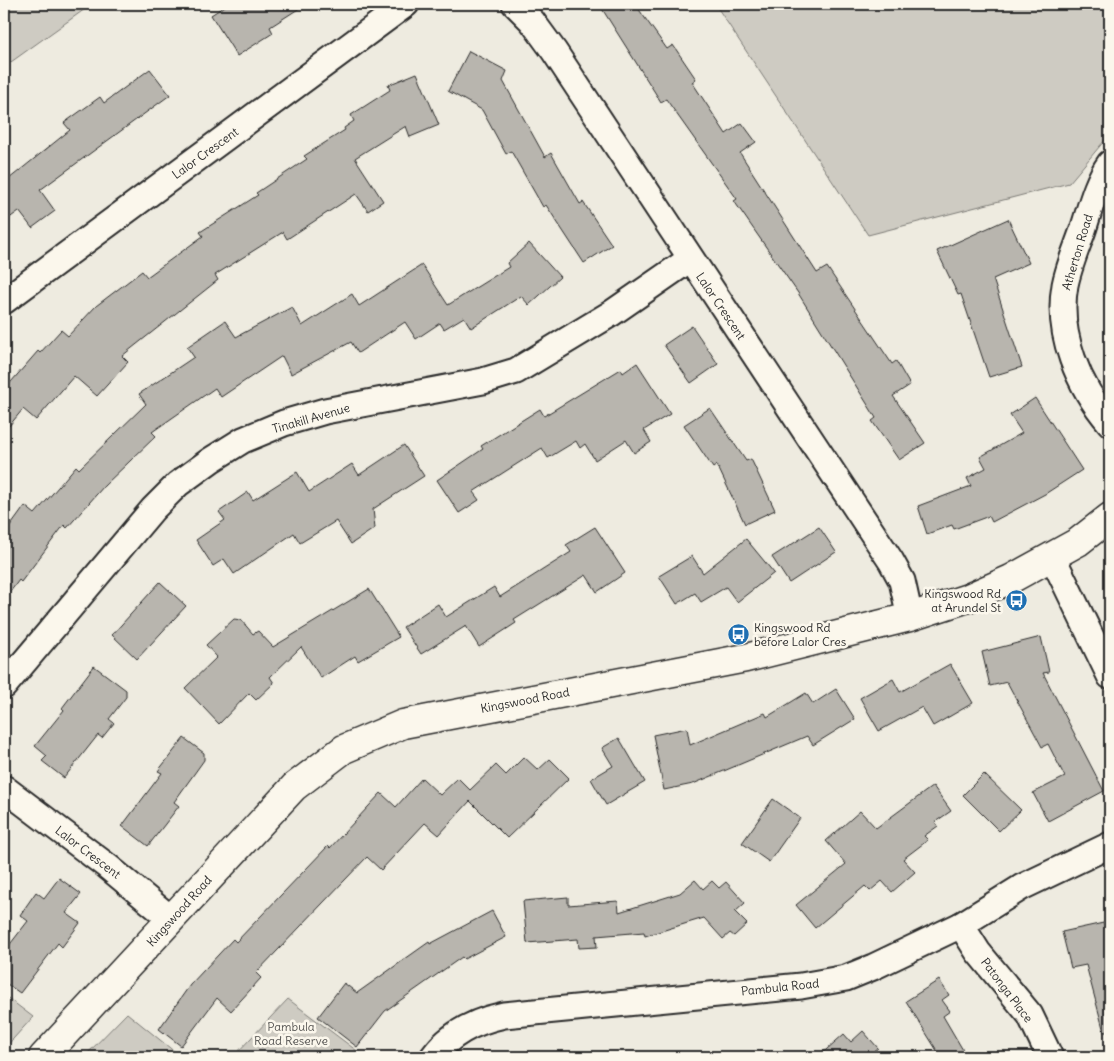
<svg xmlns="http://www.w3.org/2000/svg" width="1114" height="1061" font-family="Delius,sans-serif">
<rect width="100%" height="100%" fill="#eeebe0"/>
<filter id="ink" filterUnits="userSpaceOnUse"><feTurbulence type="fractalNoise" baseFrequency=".02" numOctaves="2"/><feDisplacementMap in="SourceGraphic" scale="10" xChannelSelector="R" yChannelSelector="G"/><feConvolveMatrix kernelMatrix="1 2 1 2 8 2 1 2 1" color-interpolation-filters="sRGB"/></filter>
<g filter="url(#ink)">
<!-- green -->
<g fill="#cecbc2" stroke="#7c7b76">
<polygon points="4,4 92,4 4,67"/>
<polygon points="715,4 1110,4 1110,134 1069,183 868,235"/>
<polygon points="4,995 33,1017 4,1049"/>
<polygon points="288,999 365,1057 233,1057"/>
<polygon points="127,1013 181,1057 84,1057"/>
</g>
<!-- building -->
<g fill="#b8b5ae" stroke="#2b2b2b">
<polygon points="228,4 306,4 270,27 273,33 237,56 211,15"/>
<polygon points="599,4 635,4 667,49 673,45 696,79 692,82 726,134 742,123 756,142 740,153 817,273 827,267 892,364 896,361 910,385 893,396 925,443 899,460 872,421 876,418 798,293 734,201 737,199 666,99 661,102"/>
<polygon points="469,51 507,71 503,81 545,157 551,153 580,204 583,202 612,245 584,263 546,205 543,207 511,151 506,154 482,110 448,91"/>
<polygon points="150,69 170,95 40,190 55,211 32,228 19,211 4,222 4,183 70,130 64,123 100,97 104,103"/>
<polygon points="417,73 439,125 410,137 406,126 355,158 383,201 368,211 356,194 287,239 283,232 215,275 218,280 122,356 128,362 97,396 74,376 36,420 23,409 4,432 4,390 38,351 40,353 61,330 68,336 96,306 142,271 147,277 203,236 200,232 258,195 256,193 307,159 304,156 345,130 344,128 354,121 351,115 390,90 388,85"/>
<polygon points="1008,219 1029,263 993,279 1022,367 989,377 961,294 958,295 937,251"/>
<polygon points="529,243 560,277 529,305 521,296 471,328 464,317 444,329 440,323 416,339 405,322 358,353 351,342 291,374 282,356 221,397 215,388 152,432 156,436 104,486 67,528 64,525 21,582 19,580 4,600 4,535 25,506 35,514 76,466 79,469 146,404 139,394 194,357 187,347 225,321 236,337 292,307 302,326 352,294 359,306 422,265 448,305 509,267 507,263"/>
<polygon points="692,326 718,364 691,383 664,345"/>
<polygon points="637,363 670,414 644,430 651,442 634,453 626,440 595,460 585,444 580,448 576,441 548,458 542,448 473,492 479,500 459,513 437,480 483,449 481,446 540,409 544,416 621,369 623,373"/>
<polygon points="1035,398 1082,470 1045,494 992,522 989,516 954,529 952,525 927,534 918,506 971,486 967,478 986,468 980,457 1022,433 1010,415"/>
<polygon points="710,408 746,461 751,459 775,510 745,524 717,465 713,468 684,425"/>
<polygon points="404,445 424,476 373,509 375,528 351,544 336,521 300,543 294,533 234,574 224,559 213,566 196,540 225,520 219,512 248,492 253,500 297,472 309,492 352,464 359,475"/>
<polygon points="595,527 625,573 597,592 586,575 514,620 516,623 479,647 466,626 421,654 403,627 438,604 446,617 494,587 500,597 571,552 566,545"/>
<polygon points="819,527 836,552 789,583 772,557"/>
<polygon points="746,539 774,573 737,602 726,587 701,602 695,593 677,604 659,576 692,556 703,573"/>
<polygon points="160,582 186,606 137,659 112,635"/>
<polygon points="369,589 399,637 358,661 355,656 321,678 301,647 270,677 274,683 256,700 249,693 219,724 185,688 217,657 206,645 234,619 241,620 253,634 258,631 273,647"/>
<polygon points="1041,637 1049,672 1043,673 1104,791 1048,821 1033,793 1065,777 1048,744 1042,747 1007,682 990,686 982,652"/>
<polygon points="950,664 973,703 933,726 922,707 879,731 860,698 893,679 900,692"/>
<polygon points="94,666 126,690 126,697 109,719 114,723 102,738 98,735 64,778 42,761 47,756 35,746 64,710 62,708"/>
<polygon points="836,689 855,719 813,745 807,736 693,784 664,790 653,735 687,728 690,745 765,713 767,717 806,693 813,704"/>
<polygon points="184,738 204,753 204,760 174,802 179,806 148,846 122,826 162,773 158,771"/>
<polygon points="619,738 645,782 606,805 591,779 613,766 602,748"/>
<polygon points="524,757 538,770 550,759 569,778 507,838 470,801 439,835 425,823 381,870 367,857 256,973 261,978 231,1011 217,998 181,1046 159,1029 190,985 233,939 236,942 328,846 330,848 381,793 396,807 422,778 440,795 458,778 470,790 496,765 506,775"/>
<polygon points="984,774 1021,810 999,831 963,795"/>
<polygon points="933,786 951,811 935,822 938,826 924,836 928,840 903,859 915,872 892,892 882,881 870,891 865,886 815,928 796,905 846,864 826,841 860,811 876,828"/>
<polygon points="773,799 800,818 769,862 742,843"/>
<polygon points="59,878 81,894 66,913 80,923 62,947 58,943 20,993 4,982 4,952 28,921 20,915 36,892 44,898"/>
<polygon points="695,880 703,889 712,881 719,888 726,882 745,903 735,912 747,924 734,936 730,933 723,939 704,918 645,936 644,932 596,936 597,947 579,948 578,939 527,943 523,901 568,897 568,905 618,901 619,912 680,893"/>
<polygon points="492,911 506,937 464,959 462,957 385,1011 357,1047 318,1017 344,983 357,993 429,942 430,944"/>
<polygon points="1108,922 1110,932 1110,1032 1104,1032 1086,965 1071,968 1062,932"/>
<polygon points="939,980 949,995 942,1000 950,1011 943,1016 967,1057 941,1057 906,1001"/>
<polygon points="863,1031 878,1048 867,1057 818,1057 844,1034 851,1042"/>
</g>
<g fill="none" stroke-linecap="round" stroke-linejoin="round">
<defs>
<g id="minor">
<polyline points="515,4 532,21 554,51 891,561 902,581 910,617"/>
<path d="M1110,163c-13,18 -19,42 -26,64 -6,18 -15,38 -19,58 -9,49 14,102 45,138"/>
<polyline points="4,301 406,4"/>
<polyline points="1052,556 1110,676"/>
<polyline points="4,686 153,509 178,484 211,460 243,440 284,423 325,411 483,381 516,371 612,313 690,259"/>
<polyline points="4,788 107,866 171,919"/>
<polyline points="961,925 978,952 1030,1015 1050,1057"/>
<path d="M433,1057c17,-24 43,-36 71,-42l297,-29 45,-8 27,-11 88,-42 61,-38 88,-42"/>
</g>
<polyline id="tertiary" points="43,1057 294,787 344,749 403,724 746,658 910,617 968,598 1011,579 1078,542 1110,517"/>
</defs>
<!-- minor casing -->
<use href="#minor" stroke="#2b2b2b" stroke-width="29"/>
<!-- tertiary casing -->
<use href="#tertiary" stroke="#2b2b2b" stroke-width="31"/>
<!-- minor -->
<use href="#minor" stroke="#fbf7ec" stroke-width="25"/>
<!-- tertiary -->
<use href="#tertiary" stroke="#fbf7ec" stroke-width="28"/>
</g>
</g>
<!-- icons -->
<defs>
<symbol id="bus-disc" viewBox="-11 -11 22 22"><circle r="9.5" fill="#1f6fb2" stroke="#fbf7ec"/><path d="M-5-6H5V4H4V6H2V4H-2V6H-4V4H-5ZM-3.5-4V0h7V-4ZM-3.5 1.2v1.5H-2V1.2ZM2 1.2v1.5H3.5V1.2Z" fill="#fff"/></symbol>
</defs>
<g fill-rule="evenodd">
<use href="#bus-disc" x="1004" y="588" width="25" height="25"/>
<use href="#bus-disc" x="726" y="622" width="25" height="25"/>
</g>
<g text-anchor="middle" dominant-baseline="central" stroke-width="5" stroke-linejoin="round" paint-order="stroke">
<!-- street labels -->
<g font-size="12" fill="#2b2b2b" stroke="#fbf7ec">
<text transform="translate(205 153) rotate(-36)">Lalor Crescent</text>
<text transform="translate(1077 252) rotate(-73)">Atherton Road</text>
<text transform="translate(721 306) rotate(56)">Lalor Crescent</text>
<text transform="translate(311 418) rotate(-16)">Tinakill Avenue</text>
<text transform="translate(525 700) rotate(-11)">Kingswood Road</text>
<text transform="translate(88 852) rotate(37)">Lalor Crescent</text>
<text transform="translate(179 911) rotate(-48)">Kingswood Road</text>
<text transform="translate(780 987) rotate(-6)">Pambula Road</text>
<text transform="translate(1007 990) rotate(53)">Patonga Place</text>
</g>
<!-- poi labels -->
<g font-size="12" fill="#2b2b2b" stroke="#fbf7ec" text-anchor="end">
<text x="1001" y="593">Kingswood Rd<tspan x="1001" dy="14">at Arundel St</tspan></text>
<text x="754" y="627" text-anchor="start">Kingswood Rd<tspan x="754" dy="14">before Lalor Cres</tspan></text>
</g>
<!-- park labels -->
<g font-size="12" fill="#545351" stroke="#fbf7ec">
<text x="291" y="1026">Pambula<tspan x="291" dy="14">Road Reserve</tspan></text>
</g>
</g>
<!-- margin -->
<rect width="1114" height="1061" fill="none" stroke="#fbf7ec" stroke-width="20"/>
<rect x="10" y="10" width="1094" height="1041" fill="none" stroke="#2b2b2b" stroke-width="2" filter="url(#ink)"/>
</svg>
